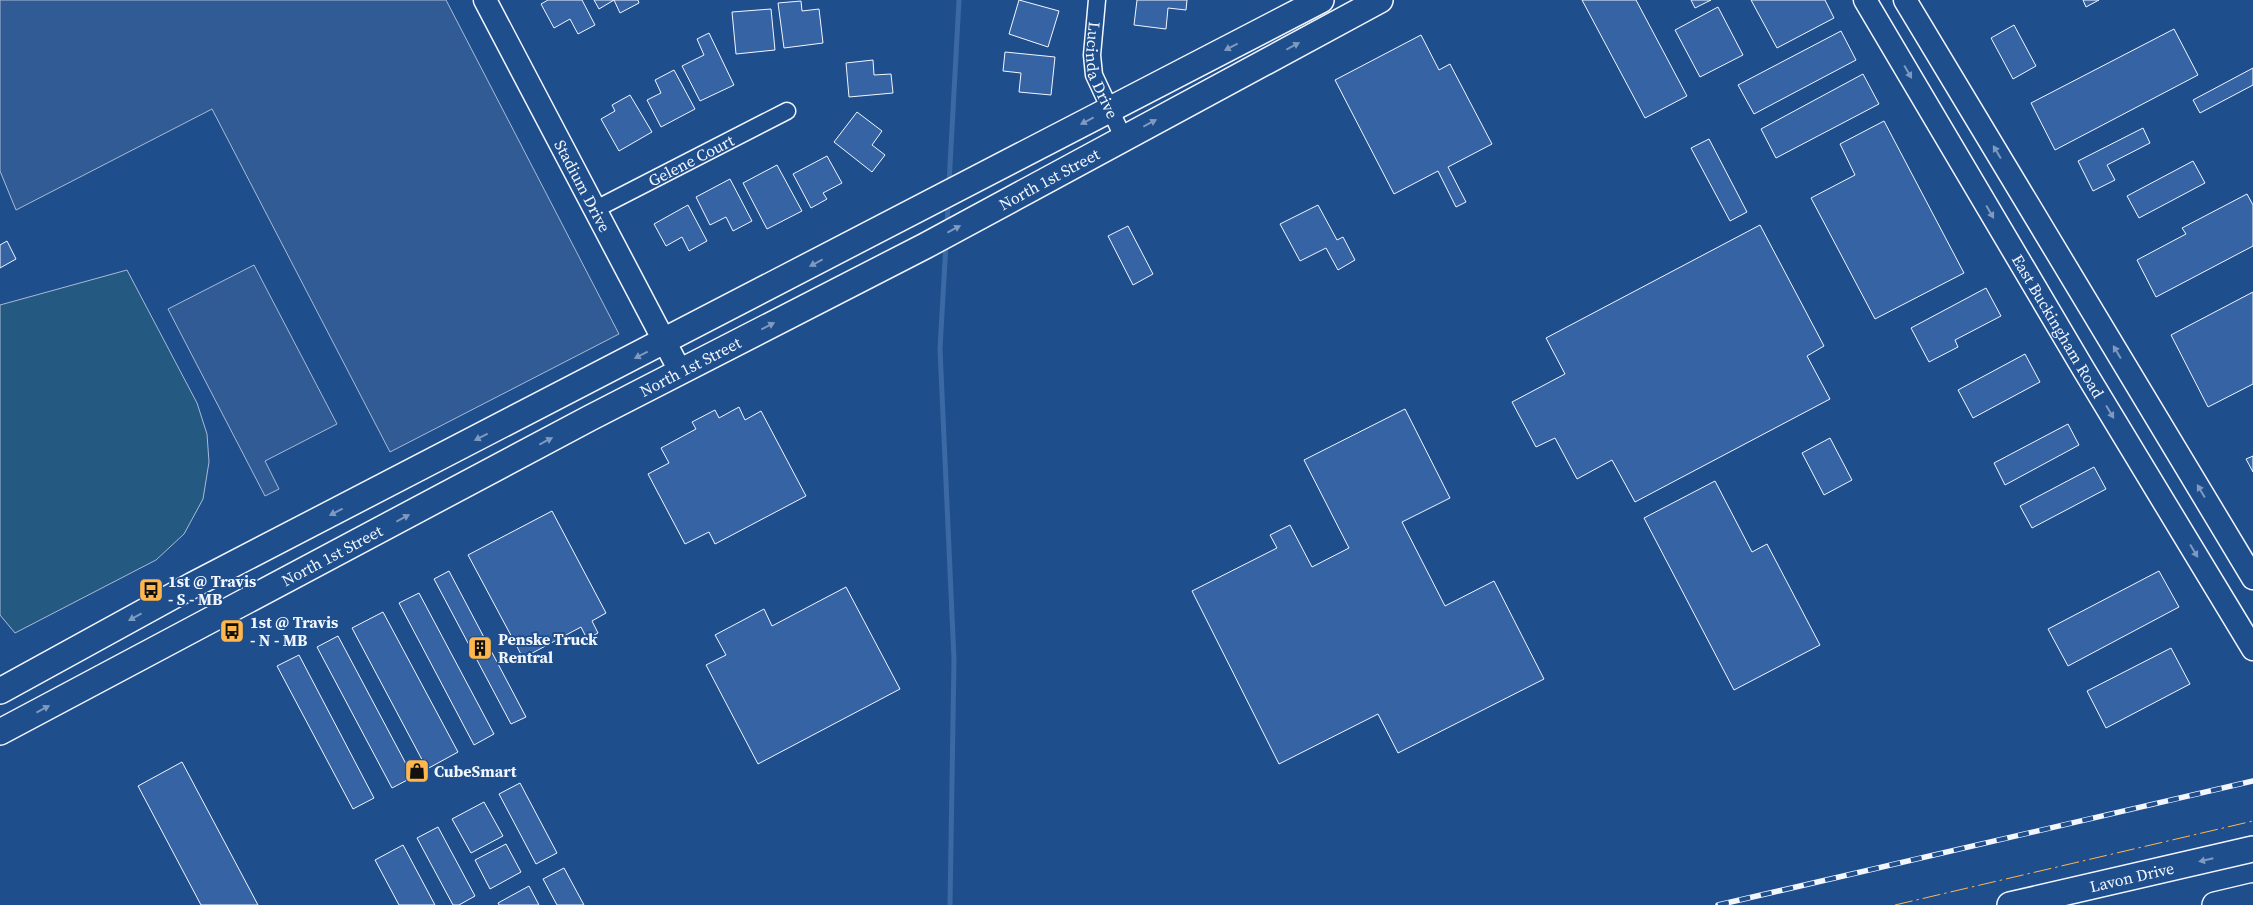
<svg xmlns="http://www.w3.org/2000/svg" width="2253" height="905" font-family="'Source Serif 4',serif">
<rect width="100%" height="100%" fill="#1f4e8c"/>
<!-- green -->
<polygon fill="#245a82" stroke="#a8bbd7" points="127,270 197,403 207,434 209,462 203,499 184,534 156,560 15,633 0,615 0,305"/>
<!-- parking -->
<g fill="#305b95" stroke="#a8bbd7">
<polygon points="0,0 446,0 619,334 390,452 212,109 16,210 0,171"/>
<polygon points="254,265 337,424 265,461 279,489 265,496 168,309"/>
</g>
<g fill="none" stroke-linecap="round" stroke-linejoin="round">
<!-- stream -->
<g stroke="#3b69a3" stroke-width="5">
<polyline points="949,184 959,0"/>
<polyline points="947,227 948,203"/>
<polyline points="946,243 940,349 954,659 950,905"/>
</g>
</g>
<!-- building -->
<g fill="#3563a3" stroke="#f2f6ff">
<polygon points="548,0 582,0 595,25 578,34 570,19 554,28 541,4"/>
<polygon points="594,0 638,0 639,3 620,13 614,0 599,9"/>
<polygon points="1019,0 1059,11 1048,47 1009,34"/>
<polygon points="1137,0 1187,0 1186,10 1168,8 1166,29 1134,25"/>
<polygon points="1582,0 1636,0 1687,96 1645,118"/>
<polygon points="1691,0 1711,0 1695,8"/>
<polygon points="1751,0 1825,0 1834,18 1777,48"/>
<polygon points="2083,0 2099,0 2086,7"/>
<polygon points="801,1 802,11 819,9 823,43 784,48 778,3"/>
<polygon points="1718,7 1743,55 1700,77 1675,30"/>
<polygon points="771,9 775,50 736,54 732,12"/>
<polygon points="2014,25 2036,66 2013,79 1991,38"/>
<polygon points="2174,29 2198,75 2055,150 2031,103"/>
<polygon points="1841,31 1856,60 1754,114 1738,85"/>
<polygon points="709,33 734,85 700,101 682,66 704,55 697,39"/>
<polygon points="1421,35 1439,70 1450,64 1492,144 1448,167 1466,202 1456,207 1438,171 1394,194 1335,80"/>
<polygon points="1005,52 1055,57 1051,95 1019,92 1021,73 1003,71"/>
<polygon points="873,60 874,75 891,74 893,93 849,97 846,63"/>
<polygon points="2253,68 2253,85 2200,113 2193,100"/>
<polygon points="674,70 695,109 661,127 647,100 661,93 655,80"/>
<polygon points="1863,74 1879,104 1776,158 1761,129"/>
<polygon points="630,95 652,132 619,151 601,119 615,111 612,105"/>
<polygon points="857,112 882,131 872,145 885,155 872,172 834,142"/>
<polygon points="1884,121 1964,273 1875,319 1811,198 1855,175 1840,144"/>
<polygon points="2143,128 2150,143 2107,165 2115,180 2093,191 2078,161"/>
<polygon points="1709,139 1747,212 1730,221 1691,148"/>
<polygon points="827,156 842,183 823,193 827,199 811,208 793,174"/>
<polygon points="2193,161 2205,183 2139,218 2127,196"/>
<polygon points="777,165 802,211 767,229 743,183"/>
<polygon points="730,179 752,221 733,231 726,217 710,225 696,197"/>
<polygon points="2247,194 2253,205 2253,246 2156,297 2137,260 2186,234 2182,228"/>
<polygon points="688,205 707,241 689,251 682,237 666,246 654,224"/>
<polygon points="1318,205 1337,240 1343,237 1355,260 1338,270 1326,248 1300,261 1280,224"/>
<polygon points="1760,225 1824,346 1807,356 1830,399 1635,502 1612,460 1577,479 1555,438 1536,447 1512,402 1565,374 1546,338"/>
<polygon points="1128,226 1153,274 1133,285 1108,236"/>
<polygon points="7,241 16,259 0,268 0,245"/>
<polygon points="1986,288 2001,316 1955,340 1958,347 1929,362 1911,328"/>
<polygon points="2253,292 2253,384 2208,407 2171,335"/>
<polygon points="2025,354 2040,382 1973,418 1958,390"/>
<polygon points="739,407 745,420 761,411 806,496 715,544 709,532 685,544 648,474 669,463 661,448 696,429 692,422 715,410 719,418"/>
<polygon points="1405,409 1450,498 1402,522 1445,606 1494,581 1544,679 1398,753 1378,714 1279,764 1192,591 1277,548 1270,535 1290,525 1312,567 1349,548 1304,460"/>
<polygon points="2068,424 2079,445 2005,485 1994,463"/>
<polygon points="1830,438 1852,480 1824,495 1802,453"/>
<polygon points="2253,456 2253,472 2246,459"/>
<polygon points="2094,467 2106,489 2032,528 2020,506"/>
<polygon points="1715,481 1752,552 1767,544 1820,645 1734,690 1644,518"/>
<polygon points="552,511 606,613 592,621 598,633 587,639 581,627 523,658 468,555"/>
<polygon points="449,571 526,717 511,724 434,579"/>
<polygon points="2159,571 2179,607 2068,666 2048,629"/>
<polygon points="846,587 900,689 758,764 706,665 726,655 715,635 764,609 772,626"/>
<polygon points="419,593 494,734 474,745 399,603"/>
<polygon points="383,612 458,752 427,769 352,628"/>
<polygon points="338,636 413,777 392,788 317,647"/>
<polygon points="2171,648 2190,684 2106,728 2087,691"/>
<polygon points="299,655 374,798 353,809 277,666"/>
<polygon points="182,762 258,905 201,905 138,786"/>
<polygon points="520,783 557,853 536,864 499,794"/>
<polygon points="484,802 503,836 471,853 452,819"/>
<polygon points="438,827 475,896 459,905 453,905 417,838"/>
<polygon points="506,844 521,872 490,889 475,860"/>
<polygon points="403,845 435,905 399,905 375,860"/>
<polygon points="564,868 584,905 557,905 543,879"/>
<polygon points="529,886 539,905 499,905 498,903"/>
</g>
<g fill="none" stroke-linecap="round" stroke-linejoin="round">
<defs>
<g id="street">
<path id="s1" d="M1097,0l-5,55 2,20 29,62"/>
<path id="s2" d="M594,210l193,-99"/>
</g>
<g id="secondary">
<path id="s3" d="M485,0l195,371"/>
<path id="s4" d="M1865,0l219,370 169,279"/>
<polyline points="1905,0 2253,578"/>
</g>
<g id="primary">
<polyline points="0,691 193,585 1321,0"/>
<path id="s5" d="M0,732l590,-314 335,-172 455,-246"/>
<path id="s6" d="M2010,905l243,-56"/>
<polyline points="2215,905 2253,896"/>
</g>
</defs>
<!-- street casing -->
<use href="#street" stroke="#f2f6ff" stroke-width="19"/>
<!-- secondary casing -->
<use href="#secondary" stroke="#f2f6ff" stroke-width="25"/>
<!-- primary casing -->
<use href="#primary" stroke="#f2f6ff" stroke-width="28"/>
<!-- street -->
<use href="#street" stroke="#1f4e8c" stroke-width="16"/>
<!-- secondary -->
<use href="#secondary" stroke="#1f4e8c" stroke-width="22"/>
<!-- primary -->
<use href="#primary" stroke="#1f4e8c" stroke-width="25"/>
<defs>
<polyline id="rail" points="1718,905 2253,781"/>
</defs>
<!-- rail casing -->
<use href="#rail" stroke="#f2f6ff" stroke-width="5.5"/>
<!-- rail -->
<use href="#rail" stroke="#1f4e8c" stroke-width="4" stroke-dasharray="11" stroke-linecap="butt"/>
<!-- power -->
<polyline stroke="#ffb74d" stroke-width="1" stroke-dasharray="18 4 2.5 4" stroke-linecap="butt" points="1895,905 2253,821"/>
</g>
<!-- one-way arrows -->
<defs><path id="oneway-solid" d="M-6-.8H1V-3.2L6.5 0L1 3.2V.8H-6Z" transform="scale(1.25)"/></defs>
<g fill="#7e9ac0">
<use href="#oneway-solid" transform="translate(1293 46) rotate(-28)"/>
<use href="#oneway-solid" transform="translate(1231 47) rotate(153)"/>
<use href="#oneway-solid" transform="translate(1908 72) rotate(60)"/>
<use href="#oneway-solid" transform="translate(1087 121) rotate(152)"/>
<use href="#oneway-solid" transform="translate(1150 123) rotate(-28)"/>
<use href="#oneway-solid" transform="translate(1997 152) rotate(-121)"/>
<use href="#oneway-solid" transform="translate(1990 212) rotate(60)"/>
<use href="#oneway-solid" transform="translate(954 229) rotate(-28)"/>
<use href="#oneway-solid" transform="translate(816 263) rotate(152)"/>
<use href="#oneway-solid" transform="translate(768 326) rotate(-27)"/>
<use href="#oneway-solid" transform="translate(2117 352) rotate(-121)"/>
<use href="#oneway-solid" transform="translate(641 355) rotate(153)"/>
<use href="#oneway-solid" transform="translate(2110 412) rotate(59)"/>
<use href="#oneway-solid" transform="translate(481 437) rotate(153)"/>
<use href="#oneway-solid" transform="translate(546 441) rotate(-28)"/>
<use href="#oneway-solid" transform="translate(2201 491) rotate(-121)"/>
<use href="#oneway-solid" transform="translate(336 512) rotate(153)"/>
<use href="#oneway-solid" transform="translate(403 518) rotate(-28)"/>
<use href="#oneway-solid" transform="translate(2194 551) rotate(59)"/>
<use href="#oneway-solid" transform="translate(135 617) rotate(151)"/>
<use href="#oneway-solid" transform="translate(43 709) rotate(-28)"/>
<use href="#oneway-solid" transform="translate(2206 860) rotate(167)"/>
</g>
<!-- icons -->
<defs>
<symbol id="bus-square" viewBox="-11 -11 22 22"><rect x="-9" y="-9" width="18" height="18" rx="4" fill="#ffb74d" stroke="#1f4e8c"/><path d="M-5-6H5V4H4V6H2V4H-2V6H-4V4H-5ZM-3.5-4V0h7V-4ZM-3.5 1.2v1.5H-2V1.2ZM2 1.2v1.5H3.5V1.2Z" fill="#111"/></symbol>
<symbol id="building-square" viewBox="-11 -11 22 22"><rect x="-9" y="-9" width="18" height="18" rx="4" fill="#ffb74d" stroke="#1f4e8c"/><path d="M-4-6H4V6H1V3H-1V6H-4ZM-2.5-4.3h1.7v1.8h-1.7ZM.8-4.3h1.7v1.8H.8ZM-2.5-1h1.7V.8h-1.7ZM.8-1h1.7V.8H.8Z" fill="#111"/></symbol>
<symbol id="shop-square" viewBox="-11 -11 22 22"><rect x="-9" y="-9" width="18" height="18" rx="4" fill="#ffb74d" stroke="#1f4e8c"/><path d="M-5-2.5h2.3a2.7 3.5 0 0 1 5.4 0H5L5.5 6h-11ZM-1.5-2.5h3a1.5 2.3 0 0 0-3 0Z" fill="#111"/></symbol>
</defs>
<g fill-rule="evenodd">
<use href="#bus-square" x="137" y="576" width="28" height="28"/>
<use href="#bus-square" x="218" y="617" width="28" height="28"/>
<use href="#building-square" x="466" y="634" width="28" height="28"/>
<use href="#shop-square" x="403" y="757" width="28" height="28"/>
</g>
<g text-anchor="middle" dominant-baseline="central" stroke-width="4" stroke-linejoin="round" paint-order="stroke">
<!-- street labels -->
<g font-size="16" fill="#f2f6ff" stroke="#1f4e8c">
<text stroke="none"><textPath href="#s1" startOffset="72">Lucinda Drive</textPath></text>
<text stroke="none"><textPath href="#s2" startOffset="109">Gelene Court</textPath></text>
<text stroke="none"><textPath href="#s5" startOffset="1186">North 1st Street</textPath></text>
<text stroke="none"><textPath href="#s3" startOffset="210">Stadium Drive</textPath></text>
<text stroke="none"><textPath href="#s4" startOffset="379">East Buckingham Road</textPath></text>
<text stroke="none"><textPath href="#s5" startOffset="781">North 1st Street</textPath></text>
<text stroke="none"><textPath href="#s5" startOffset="376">North 1st Street</textPath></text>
<text stroke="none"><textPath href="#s6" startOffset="125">Lavon Drive</textPath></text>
</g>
<!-- poi labels -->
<g font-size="16" font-weight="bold" fill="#f2f6ff" stroke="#1f4e8c" text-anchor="start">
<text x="168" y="581">1st @ Travis<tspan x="168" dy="18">- S - MB</tspan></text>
<text x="250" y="622">1st @ Travis<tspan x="250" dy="18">- N - MB</tspan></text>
<text x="498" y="639">Penske Truck<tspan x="498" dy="18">Rentral</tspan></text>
<text x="434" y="771">CubeSmart</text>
</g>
</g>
</svg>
